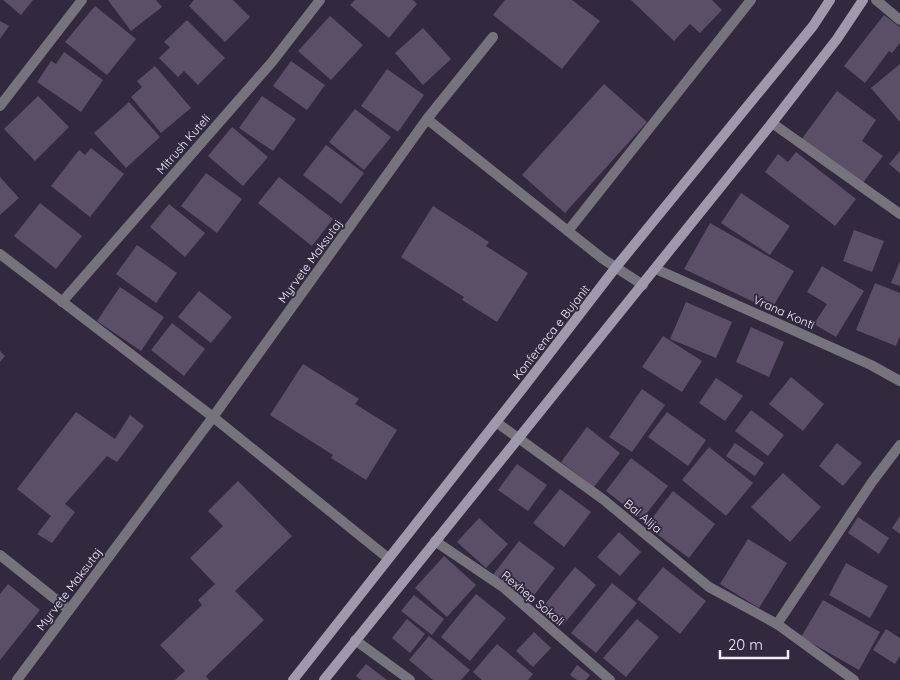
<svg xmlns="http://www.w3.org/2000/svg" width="900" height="680" font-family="Quicksand,sans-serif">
<rect width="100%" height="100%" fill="#32293e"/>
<!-- building -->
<g fill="#5a4f67">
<polygon points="3,0 33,0 21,15"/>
<polygon points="108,0 156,0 162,7 131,31"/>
<polygon points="194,0 233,0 250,17 225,42 189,6"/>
<polygon points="355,0 413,0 417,4 389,38 350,5"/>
<polygon points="505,0 572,0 600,21 562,69 493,15"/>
<polygon points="631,0 712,0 722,10 700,33 690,24 674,41"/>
<polygon points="95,6 136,39 107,75 65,42"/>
<polygon points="884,15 900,27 900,43 892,53 889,51 865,83 844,66"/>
<polygon points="330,16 363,45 331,80 298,51"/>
<polygon points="187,20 225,58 198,85 184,71 178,77 159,58 170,47 164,42"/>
<polygon points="0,21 9,26 0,39"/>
<polygon points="423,28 451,59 423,85 395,53"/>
<polygon points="64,52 103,80 81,112 37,82 51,61 56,64"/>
<polygon points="291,61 325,85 307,110 273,86"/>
<polygon points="900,64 900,122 871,88"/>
<polygon points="155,66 191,108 161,133 131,97 142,87 137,81"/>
<polygon points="387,69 424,95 398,132 361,106"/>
<polygon points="604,84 647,122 565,213 522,175"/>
<polygon points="837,91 876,120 862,141 883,156 862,184 801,140"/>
<polygon points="38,96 69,127 35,161 4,129"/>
<polygon points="262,96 296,119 273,151 239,128"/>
<polygon points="129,102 160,137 126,168 94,133"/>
<polygon points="355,109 391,137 364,170 329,142"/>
<polygon points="232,127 268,157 243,186 208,156"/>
<polygon points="326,145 364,173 341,204 303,175"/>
<polygon points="91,148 124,174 90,217 51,186 79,150 85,155"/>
<polygon points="900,151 900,173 889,164"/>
<polygon points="796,152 856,199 835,226 765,172 778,154 788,162"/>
<polygon points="206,173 242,199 217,233 181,206"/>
<polygon points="0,177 19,198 0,215"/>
<polygon points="279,177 333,219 312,246 258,203"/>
<polygon points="741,193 790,226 770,255 721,223"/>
<polygon points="40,203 82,236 56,269 14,236"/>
<polygon points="169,204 205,233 185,257 150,227"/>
<polygon points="433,206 489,242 486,246 528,273 497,322 462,300 464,297 401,257"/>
<polygon points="710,223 794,271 771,310 684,269"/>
<polygon points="854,230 884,241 872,272 843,261"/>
<polygon points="137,245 177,273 156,303 116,274"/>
<polygon points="900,261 900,286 891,283"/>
<polygon points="822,266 864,291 836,337 814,324 827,304 807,292"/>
<polygon points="875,283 900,293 900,336 896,346 856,330"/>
<polygon points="120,287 164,317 141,351 97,321"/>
<polygon points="199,291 232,317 211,343 178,317"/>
<polygon points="686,302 732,322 716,358 670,339"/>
<polygon points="172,323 205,349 184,376 151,350"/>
<polygon points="751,327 784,342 769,377 736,362"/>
<polygon points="663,336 702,361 682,392 642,367"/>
<polygon points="0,351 5,356 0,362"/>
<polygon points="303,364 359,399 355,404 397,430 366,480 331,458 333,455 270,415"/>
<polygon points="791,377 824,404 803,431 769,404"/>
<polygon points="716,378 743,396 725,421 699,403"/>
<polygon points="642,389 665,405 632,452 609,437"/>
<polygon points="751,410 784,435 768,456 735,431"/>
<polygon points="76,412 115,439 130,415 144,426 117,462 107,456 65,504 75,512 52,543 37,534 51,516 17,489"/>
<polygon points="667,412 706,440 688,466 648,437"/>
<polygon points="587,427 620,453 594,487 561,462"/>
<polygon points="735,443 764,463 755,476 726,456"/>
<polygon points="837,443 862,463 843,486 819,466"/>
<polygon points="709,447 753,483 726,516 682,480"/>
<polygon points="631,458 668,486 642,519 606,491"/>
<polygon points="517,464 547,485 528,511 498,490"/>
<polygon points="783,473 821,507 790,542 751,507"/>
<polygon points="238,481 292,536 235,591 264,620 206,676 209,680 175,680 185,671 160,645 202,605 198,600 215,584 190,558 223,526 208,511"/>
<polygon points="560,489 591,512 564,547 533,523"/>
<polygon points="673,491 715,524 689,558 646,526"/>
<polygon points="900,516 900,534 892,528"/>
<polygon points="858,517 889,538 879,554 848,533"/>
<polygon points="479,518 508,544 486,568 457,542"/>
<polygon points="619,532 641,552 620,576 597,557"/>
<polygon points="748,539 787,563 759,608 720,584"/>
<polygon points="519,541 555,568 528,603 492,576"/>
<polygon points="444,556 476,585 447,617 415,588"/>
<polygon points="846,563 888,586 870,618 829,595"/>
<polygon points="575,567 596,585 563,625 542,608"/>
<polygon points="663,567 706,601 680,634 637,599"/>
<polygon points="612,583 637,603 596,653 571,633"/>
<polygon points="8,584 40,610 0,660 0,594"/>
<polygon points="476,594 506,618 470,661 441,637"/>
<polygon points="414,595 444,619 432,635 401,611"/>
<polygon points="823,600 880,632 859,670 801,637"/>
<polygon points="407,619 425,634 410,653 392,638"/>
<polygon points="637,619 659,637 626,677 603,658"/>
<polygon points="886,629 900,638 900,656 895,664 873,650"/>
<polygon points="534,632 551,648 533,667 516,651"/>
<polygon points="429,636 470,670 461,680 433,680 409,660"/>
<polygon points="497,644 533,674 528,680 482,680 473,672"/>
<polygon points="366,664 387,680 361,680 356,676"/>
<polygon points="577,665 590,675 586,680 577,680 570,675"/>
</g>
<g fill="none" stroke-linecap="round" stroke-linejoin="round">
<!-- street -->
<g stroke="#77737e" stroke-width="10">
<polyline points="876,0 900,20"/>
<polyline points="0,106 82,0"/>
<polyline points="427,119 493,37"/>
<polyline points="772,123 900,214"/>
<polyline points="568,231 751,0"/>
<polyline points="0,254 213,417 388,558"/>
<polyline points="656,269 871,365 900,381"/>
<polyline points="62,302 272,62 320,0"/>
<polyline points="496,422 604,500 709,587 777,624 854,680"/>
<polyline points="435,541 503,587 610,680"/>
<polyline points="0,555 69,610"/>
<polyline points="777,624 872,482 900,445"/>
<polyline points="355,640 410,680"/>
<polyline points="17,680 213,417 427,119 603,259 643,285"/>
</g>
<!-- secondary -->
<g stroke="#a199ab" stroke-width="10">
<polyline points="293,680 523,388 616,267 813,26 830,0"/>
<polyline points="324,680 772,123 837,39 863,0"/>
</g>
</g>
<g text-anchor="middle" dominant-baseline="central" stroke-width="4" stroke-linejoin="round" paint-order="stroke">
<!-- street labels -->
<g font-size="12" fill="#f2ecfa" stroke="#32293e">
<text transform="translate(183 144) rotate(-49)">Mitrush Kuteli</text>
<text transform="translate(310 261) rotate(-54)">Myrvete Maksutaj</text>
<text transform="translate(784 312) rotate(24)">Vrana Konti</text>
<text transform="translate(551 332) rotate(-52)">Konferenca e Bujanit</text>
<text transform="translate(643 516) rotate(40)">Bal Alija</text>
<text transform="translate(69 589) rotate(-53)">Myrvete Maksutaj</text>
<text transform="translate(533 598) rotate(40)">Rexhep Sokoli</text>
</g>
</g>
<!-- scale -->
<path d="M720 650v8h68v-8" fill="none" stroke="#f2ecfa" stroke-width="2.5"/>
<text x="728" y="650" font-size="15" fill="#f2ecfa" stroke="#32293e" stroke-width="4" paint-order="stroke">20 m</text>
</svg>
